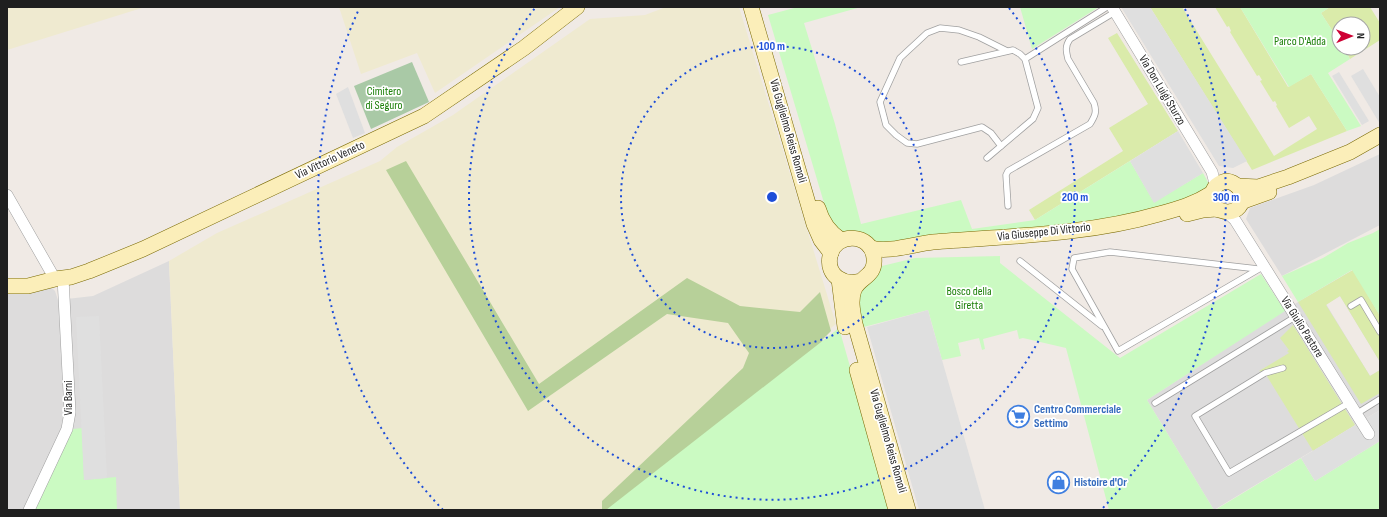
<svg xmlns="http://www.w3.org/2000/svg" width="1387" height="517" font-family="'Sofia Sans Condensed',sans-serif">
<rect width="100%" height="100%" fill="#f0eae5"/>
<!-- residential -->
<g fill="#dddcdc">
<polygon points="1380,154 1380,225 1282,276 1246,219 1250,208 1314,185"/>
<polygon points="169,261 180,510 7,510 7,289 51,287 55,291 58,300 93,296"/>
<polygon points="1353,270 1380,316 1380,362 1340,296 1326,304 1370,376 1380,370 1380,410 1214,510 1147,400 1298,302"/>
</g>
<!-- farmland -->
<g fill="#efead0">
<polygon points="7,7 145,7 7,50"/>
<polygon points="339,7 560,7 435,93 417,53 361,74"/>
<polygon points="666,7 739,7 836,324 601,510 180,510 169,261 217,233 380,161 397,147 453,115 590,19 645,15"/>
</g>
<!-- grass -->
<g fill="#daebaa">
<polygon points="1150,7 1182,7 1274,156 1317,129 1309,116 1289,128 1276,106 1277,105 1275,101 1273,102 1260,81 1262,80 1259,75 1257,76 1230,32 1231,31 1229,26 1227,27 1215,7 1240,7 1288,87 1311,74 1347,131 1252,170"/>
<polygon points="1330,7 1370,7 1380,23 1380,40 1350,59 1344,48 1363,48 1363,24 1339,24 1339,41 1321,13"/>
<polygon points="1117,33 1178,131 1035,220 1029,210 1123,151 1109,128 1148,104 1108,38"/>
<polygon points="1353,270 1380,316 1380,362 1340,296 1326,305 1370,376 1380,370 1380,393 1361,404 1298,302"/>
<polygon points="1293,325 1355,425 1313,451 1265,373 1259,371 1289,353 1287,351 1289,350 1280,338"/>
</g>
<!-- forest -->
<polygon fill="#b7d099" points="406,161 539,384 687,278 740,306 800,312 820,292 831,331 822,340 876,510 602,510 602,501 743,368 749,353 728,323 667,314 528,411 386,170"/>
<!-- cemetery -->
<polygon fill="#a9c9a6" points="412,62 429,102 371,129 354,86"/>
<!-- park -->
<g fill="#cbfac2">
<polygon points="798,7 861,7 804,23 835,124 861,224 961,200 972,229 1035,220 1130,161 1154,202 1203,173 1209,184 1206,191 1181,204 1056,228 876,244 842,234 830,223 768,15"/>
<polygon points="1020,7 1099,7 1032,49"/>
<polygon points="1240,7 1330,7 1321,13 1339,41 1339,48 1344,48 1350,59 1328,73 1361,126 1347,131 1311,74 1289,87"/>
<polygon points="1380,229 1380,316 1352,270 1298,302 1282,276 1323,258 1348,243 1373,233"/>
<polygon points="1000,256 1000,263 1120,358 1261,274 1285,311 1147,400 1214,510 1109,510 1066,348 1023,338 1019,339 1017,330 983,339 985,349 982,350 979,338 958,343 961,356 942,360 928,310 860,328 856,293 877,276 882,266 915,258"/>
<polygon points="839,328 891,510 606,510"/>
<polygon points="82,428 84,480 116,477 117,510 34,510 73,429"/>
<polygon points="1380,441 1380,510 1215,510 1301,458 1315,481"/>
</g>
<!-- parking -->
<g fill="#dfdfdf">
<polygon points="1121,7 1150,7 1247,161 1233,168 1219,166"/>
<polygon points="1363,69 1380,97 1380,124 1351,76"/>
<polygon points="1339,72 1369,121 1362,125 1332,76"/>
<polygon points="348,87 365,133 353,138 336,94"/>
<polygon points="1178,131 1203,173 1154,203 1130,161"/>
<polygon points="928,310 932,325 985,510 919,510 867,327"/>
<polygon points="99,316 107,478 84,480 76,317"/>
<polygon points="1380,410 1380,441 1315,481 1301,458"/>
</g>
<g fill="none" stroke-linecap="round" stroke-linejoin="round">
<defs>
<g id="lane">
<polyline points="1025,59 1107,7"/>
<polyline points="961,62 1013,50 1020,54 1025,59 1038,108 1033,119 987,158"/>
<polyline points="1001,146 991,133 982,127 917,144 907,143 896,135 886,125 880,102 900,58 927,33 940,28 959,30 979,37 1007,51"/>
<path d="M1008,206l-2,-31 2,-4 82,-47c5,-8 7,-12 4,-21l-26,-44c-2,-8 -3,-13 2,-20l45,-27"/>
<polyline points="1020,261 1102,326"/>
<polyline points="1258,269 1110,252 1074,258 1072,269 1118,351 1264,266"/>
<polyline points="1351,306 1361,300 1380,332"/>
<polyline points="1283,368 1265,373 1195,416 1229,473 1349,403"/>
<polyline points="1155,403 1295,317"/>
<polyline points="1356,414 1380,399"/>
</g>
<g id="street">
<polyline points="1112,7 1212,172 1216,187"/>
<polyline points="7,195 55,279"/>
<polyline points="1226,212 1235,220 1369,434"/>
<polyline points="29,510 67,429 70,412 63,278"/>
</g>
<g id="secondary">
<polyline points="751,7 814,224 821,240 831,253"/>
<path d="M1226,181c20,2 22,30 2,31 -4,0 -8,-2 -12,-3 -6,-12 -6,-24 10,-28z"/>
<polyline points="1238,186 1258,187 1288,177 1350,152 1380,135"/>
<polyline points="1241,202 1269,192"/>
<path d="M818,208c4,14 11,24 23,32"/>
<polyline points="1187,214 1203,210 1216,209"/>
<path d="M871,248c18,5 43,-4 62,-6 75,-6 153,-7 226,-28 19,-5 36,-10 53,-21"/>
<polyline points="839,279 845,327"/>
<path d="M861,281c-17,5 -35,-5 -31,-25 5,-25 42,-23 44,2 2,19 -15,19 -20,32 -4,11 -1,23 1,34l53,186"/>
<polyline points="7,286 28,286 55,279 71,277 89,271 143,249 424,116 524,48 577,7"/>
<polyline points="857,370 896,510"/>
</g>
</defs>
<!-- lane casing -->
<use href="#lane" stroke="#a0a0a0" stroke-width="7"/>
<!-- street casing -->
<use href="#street" stroke="#a0a0a0" stroke-width="12"/>
<!-- secondary casing -->
<use href="#secondary" stroke="#796903" stroke-width="16"/>
<!-- lane -->
<use href="#lane" stroke="#fff" stroke-width="5.5"/>
<!-- street -->
<use href="#street" stroke="#fff" stroke-width="11"/>
<!-- secondary -->
<use href="#secondary" stroke="#fbeeb9" stroke-width="15"/>
</g>
<!-- distance rings -->
<g fill="none" stroke="#1d4ed8" stroke-width="2" stroke-dasharray="2 4">
<circle cx="772" cy="197" r="151"/>
<path d="M1009 8A303 303 0 1 1 535 8"/>
<path d="M443 510A454 454 0 0 1 359 9M1185 9A454 454 0 0 1 1101 510"/>
</g>
<!-- icons -->
<defs>
<symbol id="supermarket-ring" viewBox="-11 -11 22 22"><circle r="9.5" fill="#fff" stroke="#3f7fe0" stroke-width="1.5"/><path d="M-6-5.5h2.5l.6 2H6L4.5 2H-2.5L-4.4-4H-6ZM-1.5 3.2a1.3 1.3 0 1 0 .1 0ZM3 3.2a1.3 1.3 0 1 0 .1 0Z" fill="#3f7fe0"/></symbol>
<symbol id="shop-ring" viewBox="-11 -11 22 22"><circle r="9.5" fill="#fff" stroke="#3f7fe0" stroke-width="1.5"/><path d="M-5-2.5h2.3a2.7 3.5 0 0 1 5.4 0H5L5.5 6h-11ZM-1.5-2.5h3a1.5 2.3 0 0 0-3 0Z" fill="#3f7fe0"/></symbol>
</defs>
<g fill-rule="evenodd">
<use href="#supermarket-ring" x="1006" y="404" width="25" height="25"/>
<use href="#shop-ring" x="1046" y="470" width="25" height="25"/>
</g>
<g text-anchor="middle" dominant-baseline="central" stroke-width="3.5" stroke-linejoin="round" paint-order="stroke">
<!-- park labels -->
<g font-size="12" fill="#1d800a" stroke="#fff">
<text x="1300" y="41">Parco D'Adda</text>
<text x="384" y="91">Cimitero<tspan x="384" dy="14">di Seguro</tspan></text>
<text x="969" y="291">Bosco della<tspan x="969" dy="14">Giretta</tspan></text>
</g>
<!-- street labels -->
<g font-size="12" fill="#1f1f1f" stroke="#fff">
<text transform="translate(1162 90) rotate(59)">Via Don Luigi Sturzo</text>
<text transform="translate(788 131) rotate(74)">Via Guglielmo Reiss Romoli</text>
<text transform="translate(330 160) rotate(-25)">Via Vittorio Veneto</text>
<text transform="translate(1044 232) rotate(-6)">Via Giuseppe Di Vittorio</text>
<text transform="translate(1302 327) rotate(58)">Via Giulio Pastore</text>
<text transform="translate(68 398) rotate(-90)">Via Barni</text>
<text transform="translate(888 441) rotate(74)">Via Guglielmo Reiss Romoli</text>
</g>
<!-- shop labels -->
<g font-size="12" font-weight="bold" fill="#366cbe" stroke="#fff" text-anchor="start">
<text x="1034" y="409">Centro Commerciale<tspan x="1034" dy="14">Settimo</tspan></text>
<text x="1074" y="482">Histoire d'Or</text>
</g>
</g>
<circle cx="772" cy="197" r="6" fill="#1d4ed8" stroke="#fff" stroke-width="2"/>
<g font-size="12" text-anchor="middle" font-weight="bold" fill="#1d4ed8" stroke="#fff" stroke-width="3.5" stroke-linejoin="round" paint-order="stroke">
<text x="772" y="50">100 m</text>
<text x="1075" y="201">200 m</text>
<text x="1226" y="201">300 m</text>
</g>
<!-- border -->
<rect width="1387" height="517" fill="none" stroke="#1f1f1f" stroke-width="16"/>
<!-- north arrow -->
<g transform="translate(1351 36) rotate(89)"><circle r="19" fill="#ffffff" stroke="#a5a5a5"/>
<path d="M0-3L7 15L0 10L-7 15Z" fill="#ce0033"/>
<text y="-6" font-size="11" font-weight="bold" text-anchor="middle" fill="#1f1f1f">N</text>
</g>
</svg>
